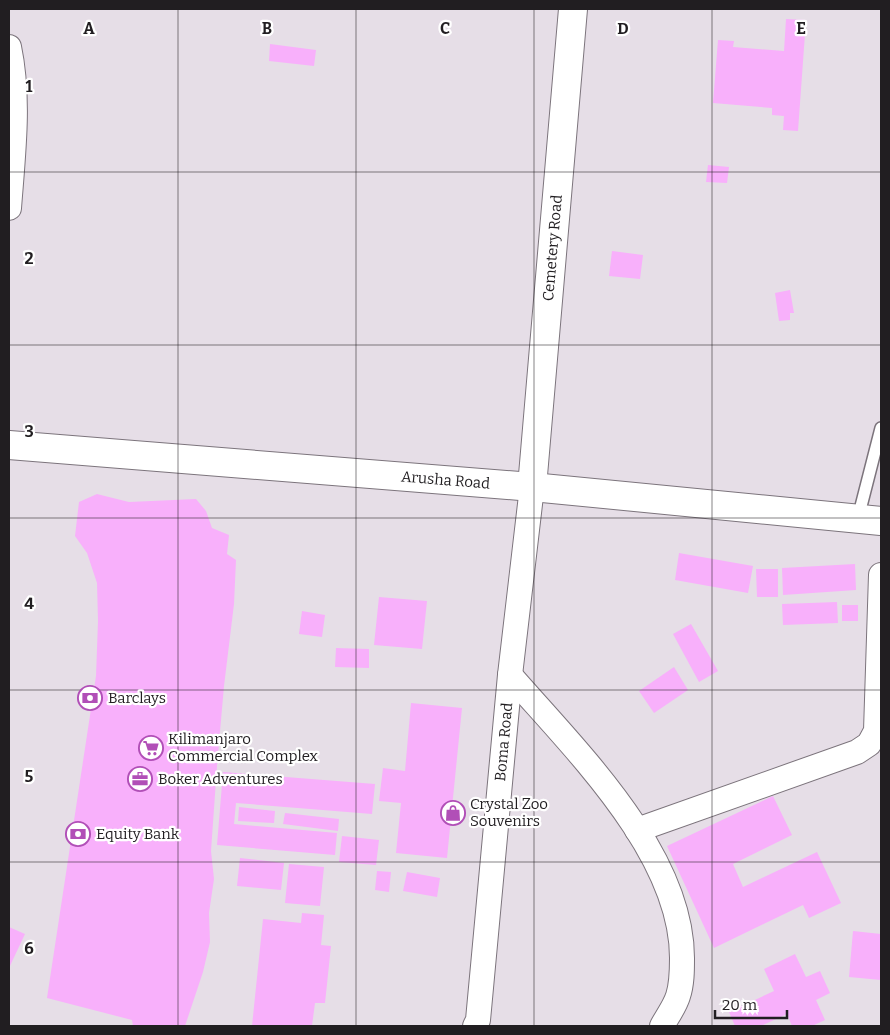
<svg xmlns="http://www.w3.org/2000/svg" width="890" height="1035" font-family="Bitter,serif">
<rect width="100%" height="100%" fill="#e6dee7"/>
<!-- building -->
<g fill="#f8b0fb">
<polygon points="786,19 806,20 798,131 783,130 784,116 772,115 772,108 713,103 718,40 734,41 733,47 784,51"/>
<polygon points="270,44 316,50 314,66 269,61"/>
<polygon points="708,165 729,167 727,183 706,182"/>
<polygon points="612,251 643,255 640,279 609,276"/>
<polygon points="790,290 794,313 790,313 790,320 779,321 775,293"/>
<polygon points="97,494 129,502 196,499 206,511 212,528 229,535 227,554 236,560 234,604 224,686 217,766 211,851 214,879 209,913 210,942 203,972 185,1026 133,1026 132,1020 47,998 96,676 98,621 97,583 87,553 75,536 79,502"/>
<polygon points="679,553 753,566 748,593 675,580"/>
<polygon points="855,564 856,590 783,595 782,568"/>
<polygon points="756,569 778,569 778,597 757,597"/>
<polygon points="379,597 427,601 422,649 374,645"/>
<polygon points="837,602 838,623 783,625 782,604"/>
<rect x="842" y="605" width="16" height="16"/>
<polygon points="302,611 325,615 322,637 299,634"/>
<polygon points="691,624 718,671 699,682 673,634"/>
<polygon points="336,648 369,649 369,668 335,667"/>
<polygon points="674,667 688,690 654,713 639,691"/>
<polygon points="411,703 462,708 447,858 396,853 401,803 379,801 383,768 405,771"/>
<polygon points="223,772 375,784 372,814 236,803 234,824 337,833 335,855 217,845"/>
<polygon points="773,796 792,835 733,864 743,887 817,852 841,903 809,918 803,905 714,948 667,846"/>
<polygon points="239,807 275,811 274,823 238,821"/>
<polygon points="285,813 339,819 338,831 283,824"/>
<polygon points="342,836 379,840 376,865 339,862"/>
<polygon points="240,858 284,863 281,890 237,886"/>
<polygon points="289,864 324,867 320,906 285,903"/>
<polygon points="377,871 391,872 389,892 375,890"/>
<polygon points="407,872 440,878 437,897 403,891"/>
<polygon points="302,913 324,915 321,945 331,946 325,1003 315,1003 312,1026 252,1026 263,919 301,923"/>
<polygon points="9,927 25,934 9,968"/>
<polygon points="853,931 881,934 881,980 849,977"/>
<polygon points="795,954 806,977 820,971 830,993 816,1000 825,1020 812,1026 792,1026 787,1014 761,1026 735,1026 729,1012 774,991 764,969"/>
</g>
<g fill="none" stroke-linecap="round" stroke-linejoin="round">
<defs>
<polyline id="service" points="858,518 881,428"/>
<g id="minor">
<path d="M9,47c11,52 4,108 0,161"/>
<path d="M510,675c65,75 172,178 172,283 0,13 0,26 -4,38 -3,10 -11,21 -16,30"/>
<polyline points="637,830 857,752 869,744 876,731 881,575"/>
<path id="s1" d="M475,1026l3,-6 32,-345 22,-188"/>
</g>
<g id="secondary">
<path id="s2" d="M9,445l523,42 349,34"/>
<path id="s3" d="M532,487l41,-478"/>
</g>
</defs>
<!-- service casing -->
<use href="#service" stroke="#7c747c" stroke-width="14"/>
<!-- minor casing -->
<use href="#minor" stroke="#7c747c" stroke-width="26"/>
<!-- secondary casing -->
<use href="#secondary" stroke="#7c747c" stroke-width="30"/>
<!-- service -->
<use href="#service" stroke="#fff" stroke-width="11"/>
<!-- minor -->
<use href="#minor" stroke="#fff" stroke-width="24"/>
<!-- secondary -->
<use href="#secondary" stroke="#fff" stroke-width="28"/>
</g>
<!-- grid -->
<path fill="none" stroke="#211e21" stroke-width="1" stroke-opacity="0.55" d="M178,9v1017M356,9v1017M534,9v1017M712,9v1017M9,172h872M9,345h872M9,518h872M9,690h872M9,862h872"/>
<!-- icons -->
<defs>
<symbol id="bank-ring" viewBox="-11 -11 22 22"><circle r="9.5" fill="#fff" stroke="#b14fb7" stroke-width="1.5"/><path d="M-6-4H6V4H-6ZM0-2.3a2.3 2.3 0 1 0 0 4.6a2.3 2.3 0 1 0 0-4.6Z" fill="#b14fb7"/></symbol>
<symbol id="supermarket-ring" viewBox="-11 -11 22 22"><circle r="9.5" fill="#fff" stroke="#b14fb7" stroke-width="1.5"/><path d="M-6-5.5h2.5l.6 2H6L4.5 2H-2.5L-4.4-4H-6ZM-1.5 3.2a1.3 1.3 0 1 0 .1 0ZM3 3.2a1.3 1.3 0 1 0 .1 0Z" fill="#b14fb7"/></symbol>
<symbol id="office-ring" viewBox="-11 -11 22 22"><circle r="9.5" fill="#fff" stroke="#b14fb7" stroke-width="1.5"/><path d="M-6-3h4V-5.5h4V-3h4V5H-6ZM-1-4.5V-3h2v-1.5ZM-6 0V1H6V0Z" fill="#b14fb7"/></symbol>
<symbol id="shop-ring" viewBox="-11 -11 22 22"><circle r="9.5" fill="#fff" stroke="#b14fb7" stroke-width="1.5"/><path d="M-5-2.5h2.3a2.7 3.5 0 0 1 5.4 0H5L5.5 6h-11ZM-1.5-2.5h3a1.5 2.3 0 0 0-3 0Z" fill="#b14fb7"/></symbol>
</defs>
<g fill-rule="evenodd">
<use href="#bank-ring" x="76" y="684" width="28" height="28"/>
<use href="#supermarket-ring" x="137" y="734" width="28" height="28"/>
<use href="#office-ring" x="126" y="765" width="28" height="28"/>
<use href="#shop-ring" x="439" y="799" width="28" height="28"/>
<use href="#bank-ring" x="64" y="820" width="28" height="28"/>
</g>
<g text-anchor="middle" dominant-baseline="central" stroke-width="4.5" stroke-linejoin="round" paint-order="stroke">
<!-- street labels -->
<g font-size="15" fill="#211e21" stroke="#fff">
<text stroke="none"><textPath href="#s3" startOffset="240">Cemetery Road</textPath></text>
<text stroke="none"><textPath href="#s2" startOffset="438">Arusha Road</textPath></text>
<text stroke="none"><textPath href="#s1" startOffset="286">Boma Road</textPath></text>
</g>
<!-- poi labels -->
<g font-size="15" fill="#211e21" stroke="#fff" text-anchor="start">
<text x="108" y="698">Barclays</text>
<text x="168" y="739">Kilimanjaro<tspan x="168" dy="17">Commercial Complex</tspan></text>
<text x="158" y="779">Boker Adventures</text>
<text x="470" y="804">Crystal Zoo<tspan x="470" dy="17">Souvenirs</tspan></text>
<text x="96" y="834">Equity Bank</text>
</g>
</g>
<g font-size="16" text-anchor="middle" font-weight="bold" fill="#211e21" stroke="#fff" stroke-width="4.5" stroke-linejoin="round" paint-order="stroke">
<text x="89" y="34">A</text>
<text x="267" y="34">B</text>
<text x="445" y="34">C</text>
<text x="623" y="34">D</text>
<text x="801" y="34">E</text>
<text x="29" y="92">1</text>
<text x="29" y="264">2</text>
<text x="29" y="437">3</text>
<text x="29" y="609">4</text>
<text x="29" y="782">5</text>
<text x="29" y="954">6</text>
</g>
<!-- border -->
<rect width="890" height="1035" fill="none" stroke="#211e21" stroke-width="20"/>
<!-- scale -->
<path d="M715 1010v8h72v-8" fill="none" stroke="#211e21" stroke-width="2.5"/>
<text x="722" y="1010" font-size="15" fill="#211e21" stroke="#ffffff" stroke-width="4" paint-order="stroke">20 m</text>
</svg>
